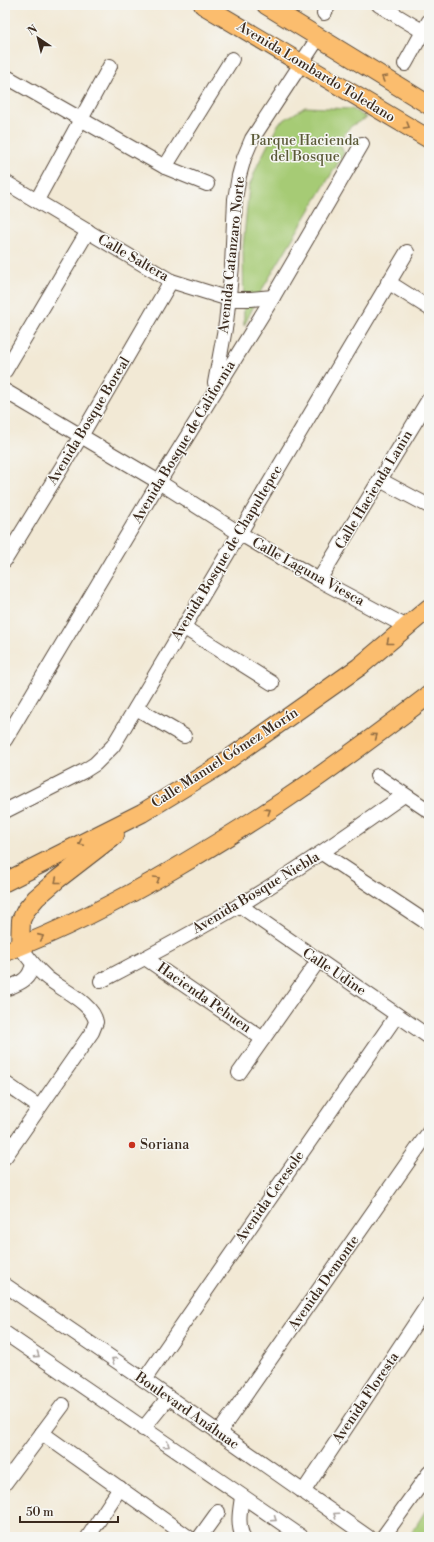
<svg xmlns="http://www.w3.org/2000/svg" width="434" height="1542" font-family="'Libre Bodoni',serif">
<rect width="100%" height="100%" fill="#f6f6f2"/>
<filter id="ink" filterUnits="userSpaceOnUse"><feTurbulence type="fractalNoise" baseFrequency=".025" numOctaves="2"/><feDisplacementMap in="SourceGraphic" scale="8" xChannelSelector="R" yChannelSelector="G"/><feConvolveMatrix kernelMatrix="1 2 1 2 8 2 1 2 1" color-interpolation-filters="sRGB"/></filter>
<filter id="wash" filterUnits="userSpaceOnUse"><feTurbulence type="fractalNoise" baseFrequency=".012" numOctaves="4" result="noise"/><feDisplacementMap in="SourceGraphic" scale="16" xChannelSelector="R" yChannelSelector="G"/><feGaussianBlur stdDeviation="0.9" result="paint"/><feColorMatrix in="noise" values="0 0 0 0 0 0 0 0 0 0 0 0 0 0 0 0 0 1.4 0 .05"/><feComposite in="paint" operator="in"/></filter>
<g filter="url(#wash)">
<rect width="100%" height="100%" fill="#f2e9d5"/>
<!-- green -->
<g fill="#a6cb75" stroke="#707a4a">
<path d="M305,107l47,2 15,9c-15,7 -21,9 -27,26l4,9 -84,140 -16,33 -1,-79 6,-60 9,-23 21,-41z"/>
<polygon points="429,1505 429,1537 409,1537"/>
</g>
</g>
<g filter="url(#ink)">
<g fill="none" stroke-linecap="round" stroke-linejoin="round">
<defs>
<g id="minor">
<polyline points="379,5 429,35"/>
<polyline points="324,13 329,5"/>
<polyline points="405,64 429,21"/>
<polyline points="5,76 165,167 207,184"/>
<polyline points="165,167 232,59"/>
<polyline points="5,182 171,281 229,299 251,299 273,297"/>
<polyline points="37,200 110,66"/>
<polyline points="388,282 429,308"/>
<polyline points="5,371 88,231"/>
<polyline points="215,383 226,323 232,266 235,199 239,176 244,158 252,139 318,38"/>
<polyline points="5,391 159,482 239,533 319,580 407,627"/>
<polyline points="380,480 429,506"/>
<polyline points="5,560 81,436 171,281"/>
<polyline points="319,580 429,399"/>
<polyline points="183,627 272,683"/>
<polyline points="136,708 184,736"/>
<polyline points="5,740 159,482 273,297 362,144"/>
<polyline points="377,776 429,811"/>
<polyline points="5,811 84,771 95,764 113,746 407,252"/>
<polyline points="322,853 429,924"/>
<polyline points="239,905 429,1037"/>
<polyline points="145,958 263,1039"/>
<path d="M101,981c46,-24 94,-49 139,-76 56,-34 110,-72 164,-110"/>
<path d="M5,989c15,-6 24,-8 28,-25"/>
<polyline points="239,1073 318,961"/>
<polyline points="5,1083 39,1107"/>
<path d="M5,1157l87,-125 4,-10c-3,-19 -36,-33 -50,-45 -10,-9 -18,-19 -26,-31"/>
<polyline points="5,1285 144,1380 368,1537"/>
<polyline points="5,1333 302,1537"/>
<polyline points="144,1380 397,1015"/>
<polyline points="143,1429 168,1398"/>
<polyline points="42,1433 188,1537"/>
<polyline points="218,1434 429,1132"/>
<polyline points="5,1483 63,1405"/>
<polyline points="303,1492 429,1303"/>
<path d="M242,1497c-2,14 -5,27 1,40"/>
<polyline points="88,1537 120,1488"/>
<polyline points="200,1537 218,1512"/>
<polyline points="383,1537 429,1473"/>
</g>
<g id="major">
<polyline points="203,5 429,139"/>
<polyline points="266,5 429,105"/>
<polyline points="5,882 142,813 219,766 359,667 429,608"/>
<polyline points="20,946 21,920 26,910 36,898 58,879 115,835"/>
<path d="M5,952c61,-23 118,-53 174,-86 37,-22 75,-45 110,-69 48,-32 94,-67 140,-102"/>
</g>
</defs>
<!-- minor casing -->
<use href="#minor" stroke="#564739" stroke-width="16"/>
<!-- major casing -->
<use href="#major" stroke="#564739" stroke-width="20"/>
<!-- minor -->
<use href="#minor" stroke="#fff" stroke-width="14"/>
<!-- major -->
<use href="#major" stroke="#fbbd6e" stroke-width="18"/>
</g>
<!-- one-way arrows -->
<defs><path id="oneway-chevron" d="M-2-3.5L2.5 0L-2 3.5" fill="none" stroke-width="1.6" stroke-linecap="round" stroke-linejoin="round"/></defs>
<g stroke="#916c42">
<use href="#oneway-chevron" transform="translate(384 78) rotate(-149)"/>
<use href="#oneway-chevron" transform="translate(407 126) rotate(30)"/>
<use href="#oneway-chevron" transform="translate(389 642) rotate(141)"/>
<use href="#oneway-chevron" transform="translate(375 736) rotate(-37)"/>
<use href="#oneway-chevron" transform="translate(268 811) rotate(-33)"/>
<use href="#oneway-chevron" transform="translate(81 843) rotate(153)"/>
<use href="#oneway-chevron" transform="translate(157 879) rotate(-30)"/>
<use href="#oneway-chevron" transform="translate(57 881) rotate(141)"/>
<use href="#oneway-chevron" transform="translate(41 937) rotate(-24)"/>
</g>
<g stroke="#a79f9a">
<use href="#oneway-chevron" transform="translate(37 1355) rotate(34)"/>
<use href="#oneway-chevron" transform="translate(114 1360) rotate(-146)"/>
<use href="#oneway-chevron" transform="translate(167 1445) rotate(35)"/>
<use href="#oneway-chevron" transform="translate(336 1515) rotate(-145)"/>
<use href="#oneway-chevron" transform="translate(274 1519) rotate(34)"/>
</g>
</g>
<!-- markers -->
<circle fill="#c8321e" stroke="#f6f6f2" stroke-width="1.5" cx="132" cy="1145" r="4"/>
<g text-anchor="middle" dominant-baseline="central" stroke-width="3" stroke-linejoin="round" paint-order="stroke">
<!-- street labels -->
<g font-size="14" fill="#3b2a1e" stroke="#f6f6f2">
<text transform="translate(316 72) rotate(31)">Avenida Lombardo Toledano</text>
<text transform="translate(232 255) rotate(-84)">Avenida Catanzaro Norte</text>
<text transform="translate(133 258) rotate(30)">Calle Saltera</text>
<text transform="translate(89 421) rotate(-59)">Avenida Bosque Boreal</text>
<text transform="translate(184 442) rotate(-59)">Avenida Bosque de California</text>
<text transform="translate(374 490) rotate(-59)">Calle Hacienda Lanin</text>
<text transform="translate(227 553) rotate(-59)">Avenida Bosque de Chapultepec</text>
<text transform="translate(308 572) rotate(29)">Calle Laguna Viesca</text>
<text transform="translate(225 758) rotate(-33)">Calle Manuel Gómez Morín</text>
<text transform="translate(256 893) rotate(-31)">Avenida Bosque Niebla</text>
<text transform="translate(334 972) rotate(34)">Calle Udine</text>
<text transform="translate(204 998) rotate(35)">Hacienda Pehuen</text>
<text transform="translate(270 1197) rotate(-55)">Avenida Ceresole</text>
<text transform="translate(324 1283) rotate(-55)">Avenida Demonte</text>
<text transform="translate(366 1398) rotate(-56)">Avenida Floresta</text>
<text transform="translate(187 1411) rotate(35)">Boulevard Anáhuac</text>
</g>
<!-- park labels -->
<g font-size="14" fill="#5b5a38" stroke="#f6f6f2">
<text x="305" y="141">Parque Hacienda<tspan x="305" dy="16">del Bosque</tspan></text>
</g>
<!-- poi labels -->
<g font-size="14" fill="#3b2a1e" stroke="#f6f6f2" text-anchor="start">
<text x="140" y="1145">Soriana</text>
</g>
</g>
<!-- margin -->
<rect width="434" height="1542" fill="none" stroke="#f6f6f2" stroke-width="20"/>
<!-- north arrow -->
<g transform="translate(38 38) rotate(325)" stroke="#f6f6f2" stroke-width="3" paint-order="stroke">
<path d="M0-3L7 15L0 10L-7 15Z" fill="#3b2a1e"/>
<text y="-6" font-size="11" font-weight="bold" text-anchor="middle" fill="#3b2a1e">N</text>
</g>
<!-- scale -->
<path d="M20 1516v6h98v-6" fill="none" stroke="#3b2a1e" stroke-width="2"/>
<text x="26" y="1516" font-size="12" fill="#3b2a1e" stroke="#f6f6f2" stroke-width="3" paint-order="stroke">50 m</text>
</svg>
